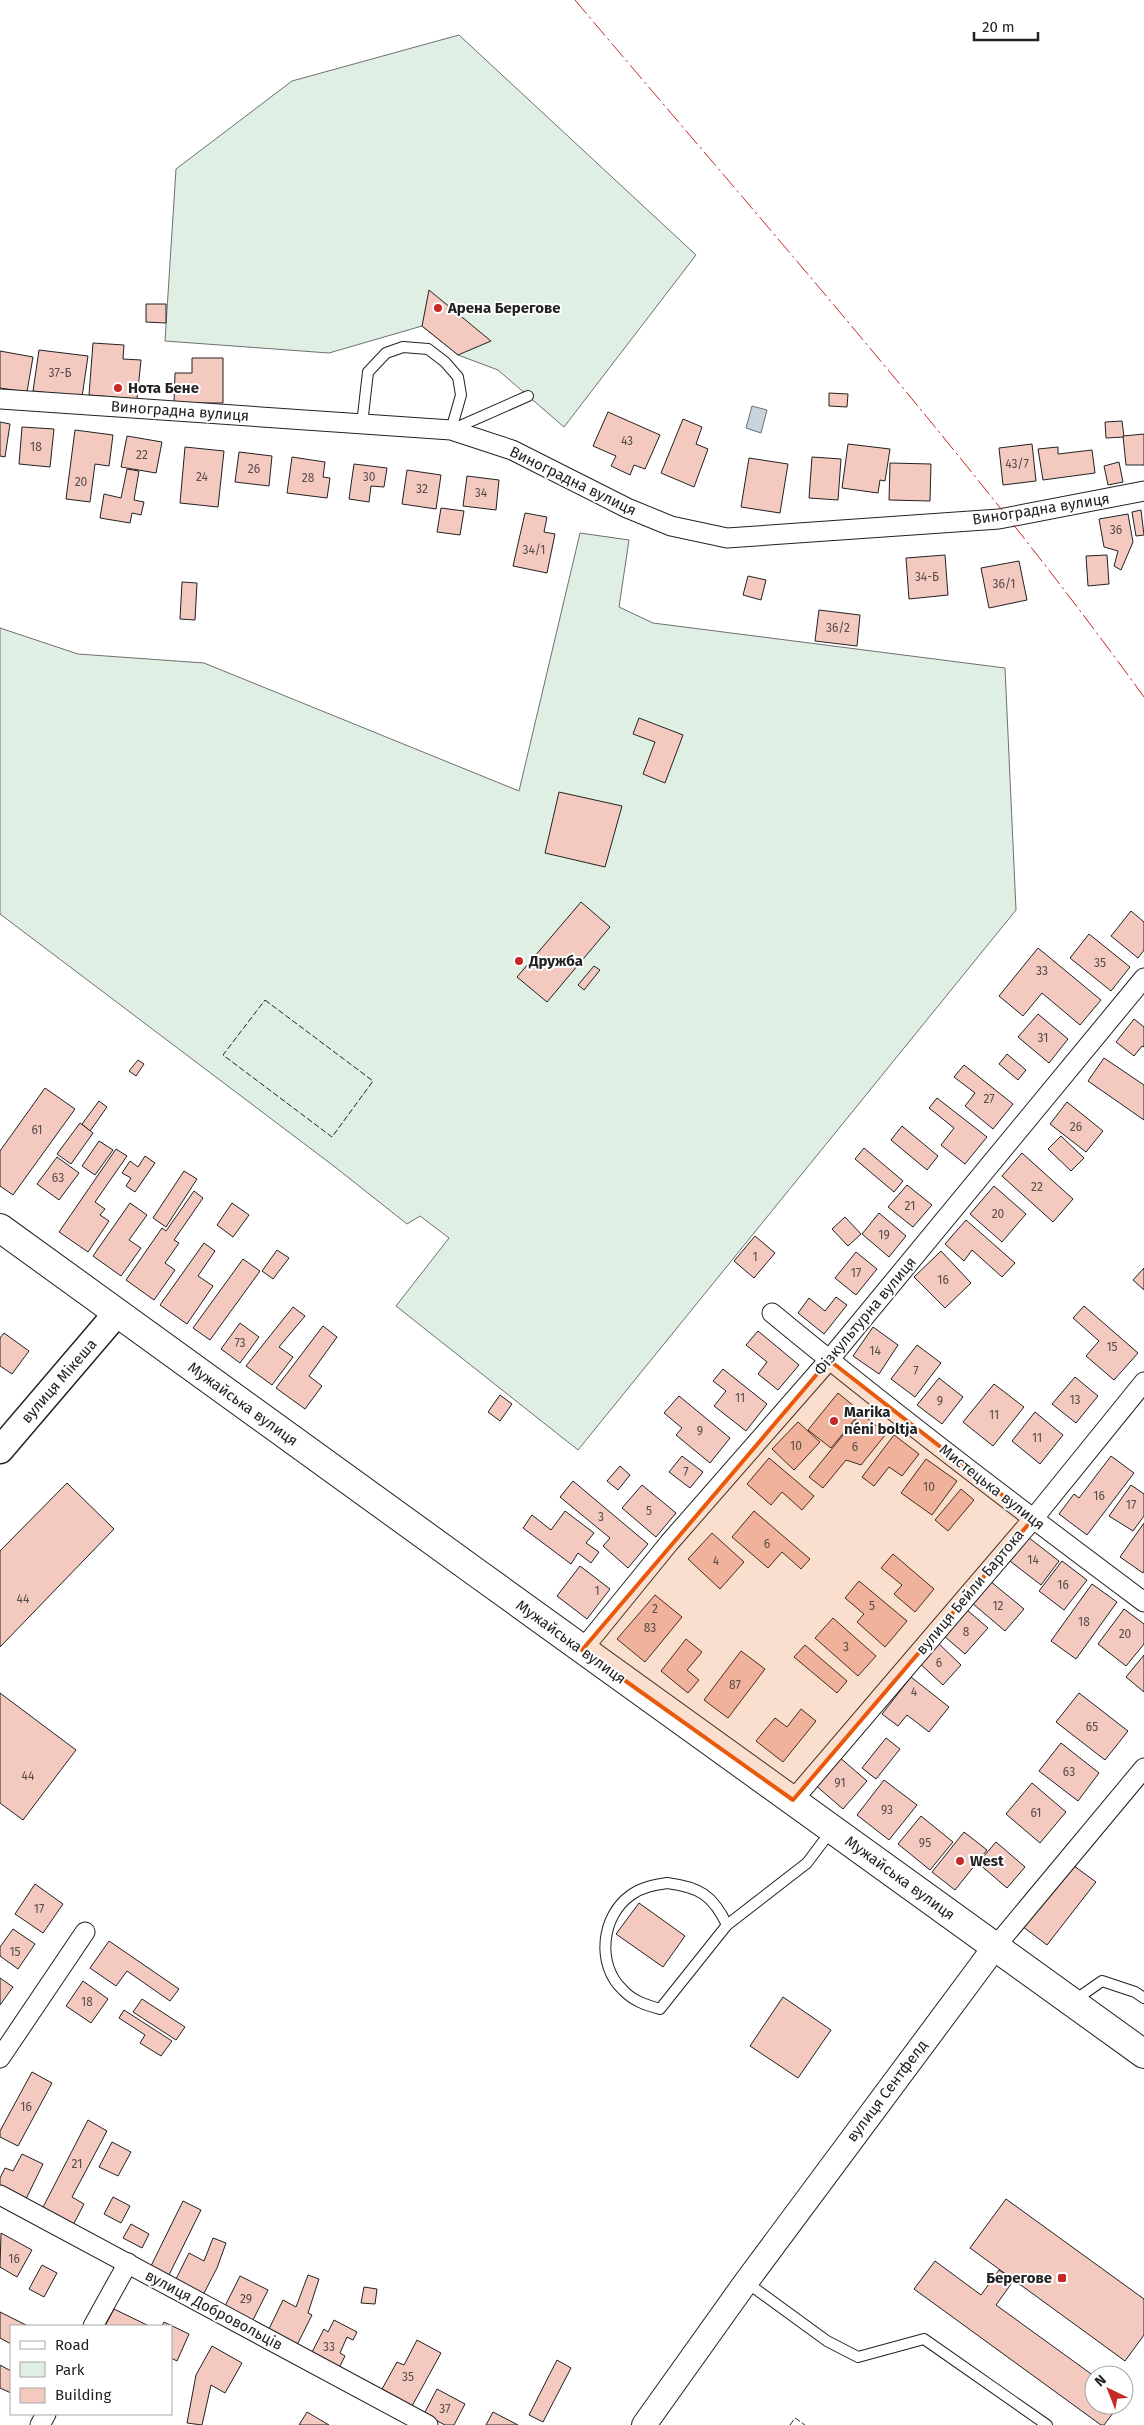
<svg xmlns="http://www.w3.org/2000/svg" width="1144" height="2425" font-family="'Fira Sans',sans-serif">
<rect width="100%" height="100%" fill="#fff"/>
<!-- green -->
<g fill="#e0efe3" stroke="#6f6f6f">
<polygon points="459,35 696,255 564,427 498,370 458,355 422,326 329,353 165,341 176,169 292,81"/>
<polygon points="580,533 629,540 619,607 653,623 1005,668 1016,910 578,1450 396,1306 449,1238 420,1216 407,1224 335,1167 0,914 0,628 78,654 204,663 519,791"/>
</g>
<!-- water -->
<polygon fill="#c7d3dd" stroke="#6f6f6f" points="752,406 767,410 761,433 746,428"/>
<!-- building -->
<g fill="#f3c9c0" stroke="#222">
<polygon points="429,290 491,341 458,355 422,326"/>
<polygon points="146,304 166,304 166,323 146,322"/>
<polygon points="93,343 124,345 123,359 141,360 137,399 89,395"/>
<polygon points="39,350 88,356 82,397 33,391"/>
<polygon points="0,351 33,357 27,392 0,388"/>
<polygon points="192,358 223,358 223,403 174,403 175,373 192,373"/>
<polygon points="829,393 848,394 847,407 829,406"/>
<polygon points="608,412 660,435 645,469 634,465 630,475 611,466 616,456 593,446"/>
<polygon points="683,419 702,427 696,444 708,449 694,487 661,473"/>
<polygon points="1122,421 1124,437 1106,438 1105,422"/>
<polygon points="0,422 10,424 5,457 0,456"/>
<polygon points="22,427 54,429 50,467 19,464"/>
<polygon points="75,430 113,435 109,466 95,464 90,502 66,499"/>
<polygon points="1144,434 1144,465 1126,465 1123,436"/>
<polygon points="127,436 162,442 156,473 121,467"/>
<polygon points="848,444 890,449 885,481 880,480 878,493 842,488"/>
<polygon points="1032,444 1036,481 1003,485 999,448"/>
<polygon points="185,447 224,451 218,507 180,503"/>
<polygon points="1058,447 1058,454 1092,450 1095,473 1043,480 1038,449"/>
<polygon points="239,452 272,456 269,486 235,482"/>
<polygon points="292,457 325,462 323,477 330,478 327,498 287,493"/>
<polygon points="812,457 841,459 838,500 809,498"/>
<polygon points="749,458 788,464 780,513 741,507"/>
<polygon points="1119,462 1123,482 1108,485 1104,466"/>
<polygon points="890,463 931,464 930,501 889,500"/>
<polygon points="354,464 387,468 384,487 371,486 369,502 349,499"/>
<polygon points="127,469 139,471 134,500 144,502 141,515 132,513 130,523 100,518 104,494 121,498"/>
<polygon points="407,470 441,475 436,509 402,504"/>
<polygon points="467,476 499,480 496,510 463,506"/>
<polygon points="441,508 464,511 460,535 437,532"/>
<polygon points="1141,510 1144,535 1136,536 1132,512"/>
<polygon points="525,513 547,517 544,532 555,534 547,573 513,566"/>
<polygon points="1128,514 1133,542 1121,570 1114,566 1118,551 1104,547 1099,519"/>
<polygon points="945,555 948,595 909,599 906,558"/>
<polygon points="1107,555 1109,584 1088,586 1086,556"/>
<polygon points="1019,561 1027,600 989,608 981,568"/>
<polygon points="748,576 766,580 761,600 743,595"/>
<polygon points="182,582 197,583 195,620 180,619"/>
<polygon points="819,610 860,615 857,646 815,641"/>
<polygon points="639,718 683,735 665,783 643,774 655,742 633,734"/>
<polygon points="559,792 622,806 605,867 545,853"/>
<polygon points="581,902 610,927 547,1002 517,977"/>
<polygon points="1131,911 1144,922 1144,950 1138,958 1111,936"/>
<polygon points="1089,934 1130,967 1111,991 1070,958"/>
<polygon points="1038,948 1101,1000 1080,1025 1042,993 1023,1016 999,996"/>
<polygon points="594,966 600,970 584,990 578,985"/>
<polygon points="1038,1014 1068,1039 1049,1063 1018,1037"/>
<polygon points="1134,1019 1144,1027 1144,1047 1142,1046 1134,1056 1116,1042"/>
<polygon points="1007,1054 1026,1070 1018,1080 999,1064"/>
<polygon points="1104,1058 1144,1085 1144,1120 1088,1081"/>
<polygon points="138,1060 144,1064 136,1076 129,1071"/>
<polygon points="964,1065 1013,1104 993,1129 965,1106 975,1093 954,1077"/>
<polygon points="45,1088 75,1109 13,1195 0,1186 0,1151"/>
<polygon points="937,1098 987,1137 965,1164 941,1145 954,1128 929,1108"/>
<polygon points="99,1101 107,1107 90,1131 82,1124"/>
<polygon points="1067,1102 1103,1131 1086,1152 1050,1124"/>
<polygon points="80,1123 93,1133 71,1164 57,1154"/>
<polygon points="902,1126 938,1156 927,1170 891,1140"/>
<polygon points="1061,1136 1084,1158 1071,1171 1048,1149"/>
<polygon points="99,1141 113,1150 95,1175 82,1166"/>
<polygon points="864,1148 903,1181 894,1192 855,1159"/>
<polygon points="116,1149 127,1156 95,1202 105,1209 100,1215 109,1221 88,1252 59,1232"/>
<polygon points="1022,1153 1073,1199 1053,1222 1002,1176"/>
<polygon points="145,1156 155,1163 135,1192 126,1186 131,1178 122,1173 130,1161 138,1167"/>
<polygon points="57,1157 79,1173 59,1200 37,1184"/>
<polygon points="184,1171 197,1179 166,1227 153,1218"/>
<polygon points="907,1185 932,1205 913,1227 888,1207"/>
<polygon points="994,1186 1026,1214 1002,1242 970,1214"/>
<polygon points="194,1191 203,1198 174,1240 179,1243 165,1263 175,1270 154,1300 126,1280 162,1228 166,1231"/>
<polygon points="130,1203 147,1215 129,1240 141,1248 121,1276 93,1256"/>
<polygon points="232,1203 249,1215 233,1237 217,1225"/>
<polygon points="879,1213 906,1236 889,1257 862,1234"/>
<polygon points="845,1217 861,1234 848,1246 832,1229"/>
<polygon points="966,1220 1015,1263 1002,1277 972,1250 964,1261 945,1244"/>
<polygon points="755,1236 775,1253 754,1278 734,1261"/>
<polygon points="204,1243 215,1251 198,1276 213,1286 187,1324 160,1305"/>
<polygon points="277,1250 289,1258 273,1279 262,1271"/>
<polygon points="941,1251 971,1283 945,1308 914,1277"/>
<polygon points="856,1252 877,1269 856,1295 835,1278"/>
<polygon points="243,1259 260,1271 210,1340 193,1328"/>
<polygon points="1144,1268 1144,1290 1133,1280"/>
<polygon points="836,1297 847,1305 824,1334 798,1313 809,1298 825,1311"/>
<polygon points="1084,1306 1138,1353 1114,1380 1086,1356 1099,1341 1073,1318"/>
<polygon points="293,1307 305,1316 279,1347 293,1357 272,1385 246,1366"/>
<polygon points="240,1323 259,1337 240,1363 221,1349"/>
<polygon points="323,1326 337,1337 309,1376 322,1386 305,1409 276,1388"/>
<polygon points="873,1327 898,1345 879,1374 853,1356"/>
<polygon points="758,1331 799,1365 778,1390 758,1374 767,1362 746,1345"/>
<polygon points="4,1333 29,1351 12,1374 0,1366 0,1338"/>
<polygon points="917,1345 941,1363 915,1397 891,1379"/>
<polygon points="723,1369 767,1404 746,1431 714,1406 726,1391 713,1381"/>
<polygon points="1075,1377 1098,1396 1076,1423 1052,1404"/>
<polygon points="939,1378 963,1397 942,1424 917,1405"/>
<polygon points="994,1384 1024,1407 993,1446 963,1422"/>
<polygon points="838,1393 861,1412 831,1448 808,1430"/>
<polygon points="500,1395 512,1404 500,1421 488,1412"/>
<polygon points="679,1396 730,1438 710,1463 676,1435 682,1428 664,1413"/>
<polygon points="1035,1412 1063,1435 1040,1464 1012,1441"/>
<polygon points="861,1413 886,1434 861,1465 846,1460 823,1488 809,1477"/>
<polygon points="798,1422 820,1442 794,1470 772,1449"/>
<polygon points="894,1435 919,1454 902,1476 889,1467 874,1486 862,1477"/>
<polygon points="682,1456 703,1472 690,1488 669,1472"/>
<polygon points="1111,1456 1134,1473 1087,1535 1059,1514 1074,1494 1079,1498"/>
<polygon points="769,1458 814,1496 802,1510 782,1492 771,1505 747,1484"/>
<polygon points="926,1459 957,1481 932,1515 901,1493"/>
<polygon points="620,1466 630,1475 618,1490 607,1481"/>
<polygon points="573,1481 648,1544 628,1568 603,1546 610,1538 560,1497"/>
<polygon points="67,1483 114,1529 0,1647 0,1551"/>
<polygon points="642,1485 676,1513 656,1537 622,1508"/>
<polygon points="1131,1485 1144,1494 1144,1516 1133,1531 1109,1516"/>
<polygon points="961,1489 974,1500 948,1531 935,1520"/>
<polygon points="565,1511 594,1533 586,1543 599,1552 591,1563 578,1553 571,1564 523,1528 532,1515 551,1530"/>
<polygon points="754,1511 810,1559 801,1569 782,1552 768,1568 732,1537"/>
<polygon points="1144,1523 1144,1571 1143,1573 1120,1557"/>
<polygon points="712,1533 744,1562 720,1589 688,1559"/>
<polygon points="1024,1534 1059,1561 1041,1585 1006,1558"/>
<polygon points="893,1554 934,1589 915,1612 894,1594 902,1585 881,1568"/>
<polygon points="1062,1561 1087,1580 1064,1610 1039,1591"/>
<polygon points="580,1566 610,1589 587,1619 557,1596"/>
<polygon points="859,1581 907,1621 885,1647 857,1622 864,1614 845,1598"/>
<polygon points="990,1581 1024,1609 1005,1631 972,1603"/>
<polygon points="1092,1584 1117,1602 1076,1659 1051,1641"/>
<polygon points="655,1595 682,1617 645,1662 617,1639"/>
<polygon points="1124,1609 1144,1624 1144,1644 1126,1666 1098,1644"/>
<polygon points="967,1610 988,1628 965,1654 944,1636"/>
<polygon points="833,1618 876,1656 858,1676 815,1638"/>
<polygon points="686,1639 702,1652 687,1670 699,1680 688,1693 661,1671"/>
<polygon points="936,1641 961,1665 943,1685 917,1661"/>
<polygon points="805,1645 847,1681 837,1693 794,1657"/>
<polygon points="741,1651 765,1669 728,1718 704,1700"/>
<polygon points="1144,1655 1144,1692 1126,1677"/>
<polygon points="911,1677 949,1707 929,1732 907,1715 898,1726 882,1714"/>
<polygon points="0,1693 76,1750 23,1820 0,1803"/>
<polygon points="1079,1693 1128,1731 1105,1760 1056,1722"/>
<polygon points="801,1709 816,1721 783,1762 756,1741 775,1718 787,1727"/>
<polygon points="886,1738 900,1749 876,1779 862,1768"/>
<polygon points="1061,1743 1099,1773 1078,1801 1039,1771"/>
<polygon points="838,1756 867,1781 843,1809 814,1784"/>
<polygon points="884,1780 917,1805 889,1840 857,1815"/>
<polygon points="1032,1783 1066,1812 1040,1843 1006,1814"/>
<polygon points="921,1816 953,1842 930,1870 898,1844"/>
<polygon points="964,1832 987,1850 955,1890 932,1872"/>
<polygon points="996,1842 1025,1867 1007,1888 978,1863"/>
<polygon points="1070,1863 1096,1882 1047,1945 1022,1926"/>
<polygon points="35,1884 63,1904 43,1933 15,1914"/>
<polygon points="639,1903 685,1936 663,1967 616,1934"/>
<polygon points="13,1929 35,1944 18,1969 0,1956 0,1947"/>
<polygon points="109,1941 179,1989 170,2001 127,1971 116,1986 90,1968"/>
<polygon points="0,1978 13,1987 0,2005"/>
<polygon points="83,1981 108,1999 91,2023 66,2006"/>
<polygon points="783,1997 831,2030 798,2078 750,2046"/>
<polygon points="142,1999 185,2027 176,2040 133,2012"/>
<polygon points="124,2010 172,2041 161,2056 140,2043 145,2035 119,2018"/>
<polygon points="32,2072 52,2083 18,2146 0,2137 0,2131"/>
<polygon points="88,2120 107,2131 72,2197 84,2204 72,2227 41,2211"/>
<polygon points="112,2142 131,2152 118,2176 99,2167"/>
<polygon points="22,2154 43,2164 25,2201 0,2189 0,2178 5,2168 13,2171"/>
<polygon points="113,2197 130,2206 121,2223 104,2214"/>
<polygon points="1006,2199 1144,2299 1144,2335 1125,2361 970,2248"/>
<polygon points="183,2201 201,2210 168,2277 150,2268"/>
<polygon points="131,2224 149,2234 142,2248 123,2238"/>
<polygon points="1,2233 32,2250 17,2277 0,2267"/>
<polygon points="213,2238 226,2243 217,2268 203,2295 175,2281 189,2253 204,2261"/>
<polygon points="935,2261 981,2295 999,2270 1014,2280 996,2305 1094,2376 1094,2405 1119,2405 1104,2425 1101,2425 914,2289"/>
<polygon points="42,2265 57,2273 44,2297 29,2289"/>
<polygon points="308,2275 319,2279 308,2313 312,2315 297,2345 268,2331 283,2300 296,2307"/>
<polygon points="240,2276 268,2290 252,2322 224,2308"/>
<polygon points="364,2287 377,2289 375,2304 361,2303"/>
<polygon points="114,2309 149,2326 105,2326"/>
<polygon points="0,2312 28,2326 11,2326 11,2344 0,2338"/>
<polygon points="334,2320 357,2332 353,2340 347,2337 340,2353 345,2356 339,2368 311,2354 324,2329 328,2332"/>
<polygon points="164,2322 189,2334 177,2361 171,2358 171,2326 162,2326"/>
<polygon points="417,2340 441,2353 412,2406 382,2389 397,2362 404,2365"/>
<polygon points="212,2346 242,2363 225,2393 211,2385 202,2425 187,2423 196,2375"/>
<polygon points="557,2360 571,2368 543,2422 529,2415"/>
<polygon points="0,2365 11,2371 11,2393 0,2388"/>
<polygon points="437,2389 465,2404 454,2425 445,2425 424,2414"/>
<polygon points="307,2412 329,2425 299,2425"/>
<polygon points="493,2412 518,2425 486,2425"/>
</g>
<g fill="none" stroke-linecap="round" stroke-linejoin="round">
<defs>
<g id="service">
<polyline points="362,424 368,372 386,353 403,347 428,349 445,362 458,377 461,395 451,430 528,396"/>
<path d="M667,1883c32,4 46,12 60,42l-67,84c-14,-4 -27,-8 -37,-19 -27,-25 -22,-74 8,-95 11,-8 23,-10 36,-12z"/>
<polyline points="727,1925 807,1863 831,1831"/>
<polyline points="1072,2002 1102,1981 1135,1992 1144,1998"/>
<polyline points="746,2282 827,2341 858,2357 924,2339 1047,2425"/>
</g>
<g id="minor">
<polyline points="0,399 451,430 512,450 627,508 671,526 727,538 999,519 1144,491"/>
<path d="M772,1313c121,100 246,195 372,289"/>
<polyline points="582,1650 669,1543 829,1360 1144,978"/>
<polyline points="793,1800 1033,1519 1144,1382"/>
<polyline points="995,1947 1144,1768"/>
<polyline points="0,2058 85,1932"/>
<polyline points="0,2195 428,2425"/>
<polyline points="93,2326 128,2263"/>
<polyline points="40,2425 46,2414"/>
</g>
<polyline id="tertiary" points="644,2425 746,2282 995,1947"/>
<polyline id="secondary" points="0,1450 117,1313"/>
<path id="trunk" d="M0,1228c381,276 762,551 1144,826"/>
</defs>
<!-- service casing -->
<use href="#service" stroke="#222" stroke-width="12"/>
<!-- minor casing -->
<use href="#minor" stroke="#222" stroke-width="21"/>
<!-- tertiary casing -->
<use href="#tertiary" stroke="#222" stroke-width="26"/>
<!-- secondary casing -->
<use href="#secondary" stroke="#222" stroke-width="29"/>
<!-- trunk casing -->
<use href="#trunk" stroke="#222" stroke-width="30"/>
<!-- service -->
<use href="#service" stroke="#fff" stroke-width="10"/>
<!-- minor -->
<use href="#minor" stroke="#fff" stroke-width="19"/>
<!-- tertiary -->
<use href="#tertiary" stroke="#fff" stroke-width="24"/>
<!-- secondary -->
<use href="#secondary" stroke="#fff" stroke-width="26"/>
<!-- trunk -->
<use href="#trunk" stroke="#fff" stroke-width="28"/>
<!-- fence -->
<g stroke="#222" stroke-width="1" stroke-dasharray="6 2.5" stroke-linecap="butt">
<polygon points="265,1000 373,1081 332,1137 223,1055"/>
<polyline points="790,2425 795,2418 805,2425"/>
</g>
<!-- power -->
<path stroke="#c62828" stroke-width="1" stroke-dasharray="18 4 2.5 4" stroke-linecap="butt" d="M575,0c193,229 393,454 569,697"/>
</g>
<!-- marked area -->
<path fill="#e8590c" fill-opacity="0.2" stroke="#e8590c" stroke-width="4" stroke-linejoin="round" d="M829,1360l204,159 -240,281 -211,-150z"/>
<!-- markers -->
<g fill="#c62828" stroke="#fff" stroke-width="2">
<circle cx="438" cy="308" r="5"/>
<circle cx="118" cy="388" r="5"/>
<circle cx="519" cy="961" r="5"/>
<circle cx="834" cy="1421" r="5"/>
<circle cx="960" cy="1861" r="5"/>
<rect x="1057" y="2273" width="10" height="10" rx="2.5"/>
</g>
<g text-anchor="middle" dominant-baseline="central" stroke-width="4" stroke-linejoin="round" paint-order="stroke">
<!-- number labels -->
<g font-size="12" fill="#564c4a">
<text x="60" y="373">37-Б</text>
<text x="627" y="441">43</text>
<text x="36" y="447">18</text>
<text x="142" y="455">22</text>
<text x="1017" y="464">43/7</text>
<text x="254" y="469">26</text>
<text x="202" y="477">24</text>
<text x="369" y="477">30</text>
<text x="308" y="478">28</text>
<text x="81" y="482">20</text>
<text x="422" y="489">32</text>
<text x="481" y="493">34</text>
<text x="1116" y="530">36</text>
<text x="534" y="550">34/1</text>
<text x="927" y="577">34-Б</text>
<text x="1004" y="584">36/1</text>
<text x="838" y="628">36/2</text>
<text x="1100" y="963">35</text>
<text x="1042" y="971">33</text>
<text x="1043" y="1038">31</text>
<text x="989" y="1099">27</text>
<text x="1076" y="1127">26</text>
<text x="37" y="1130">61</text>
<text x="58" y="1178">63</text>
<text x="1037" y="1187">22</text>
<text x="910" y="1206">21</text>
<text x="998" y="1214">20</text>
<text x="884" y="1235">19</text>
<text x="755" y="1257">1</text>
<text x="856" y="1273">17</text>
<text x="943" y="1280">16</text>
<text x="240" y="1343">73</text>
<text x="1112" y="1347">15</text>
<text x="875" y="1351">14</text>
<text x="916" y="1371">7</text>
<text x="740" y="1398">11</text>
<text x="1075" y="1400">13</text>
<text x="940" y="1401">9</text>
<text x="994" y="1415">11</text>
<text x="700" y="1431">9</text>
<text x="1037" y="1438">11</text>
<text x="796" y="1446">10</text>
<text x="855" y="1447">6</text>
<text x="686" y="1472">7</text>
<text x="929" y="1487">10</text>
<text x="1099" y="1496">16</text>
<text x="1131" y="1505">17</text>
<text x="649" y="1511">5</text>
<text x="601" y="1517">3</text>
<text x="767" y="1544">6</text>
<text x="1033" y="1560">14</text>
<text x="716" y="1561">4</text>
<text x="1063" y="1585">16</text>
<text x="597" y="1591">1</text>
<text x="23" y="1599">44</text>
<text x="872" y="1606">5</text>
<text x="998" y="1606">12</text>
<text x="655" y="1609">2</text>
<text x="1084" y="1622">18</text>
<text x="650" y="1628">83</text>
<text x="966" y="1632">8</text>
<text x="1125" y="1634">20</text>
<text x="846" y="1647">3</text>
<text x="939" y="1663">6</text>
<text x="735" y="1685">87</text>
<text x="914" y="1692">4</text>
<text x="1092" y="1727">65</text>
<text x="1069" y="1772">63</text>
<text x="28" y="1776">44</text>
<text x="840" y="1783">91</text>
<text x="887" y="1810">93</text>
<text x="1036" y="1813">61</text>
<text x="925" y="1843">95</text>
<text x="39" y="1909">17</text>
<text x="15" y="1952">15</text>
<text x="87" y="2002">18</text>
<text x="26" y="2107">16</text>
<text x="77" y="2164">21</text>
<text x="14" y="2259">16</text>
<text x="246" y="2299">29</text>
<text x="329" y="2347">33</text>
<text x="408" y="2377">35</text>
<text x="445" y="2409">37</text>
</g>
<!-- poi labels -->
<g font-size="15" font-weight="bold" fill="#222" stroke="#fff" text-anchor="start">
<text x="448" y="308">Арена Берегове</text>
<text x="128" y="388">Нота Бене</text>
<text x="529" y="961">Дружба</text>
<text x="844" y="1412">Marika<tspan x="844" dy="17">néni boltja</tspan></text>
<text x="970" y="1861">West</text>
<text x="1052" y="2278" text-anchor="end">Берегове</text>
</g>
<!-- street labels -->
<g font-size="15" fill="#222" stroke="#fff">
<text transform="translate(180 411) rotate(4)">Виноградна вулиця</text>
<text transform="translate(573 481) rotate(26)">Виноградна вулиця</text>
<text transform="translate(1041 509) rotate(-9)">Виноградна вулиця</text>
<text transform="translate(865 1316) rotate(-50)">Фізкультурна вулиця</text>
<text transform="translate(59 1381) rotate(-49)">вулиця Мікеша</text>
<text transform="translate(243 1404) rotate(36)">Мужайська вулиця</text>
<text transform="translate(992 1487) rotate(38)">Мистецька вулиця</text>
<text transform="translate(970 1592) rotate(-50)">вулиця Бейли Бартока</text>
<text transform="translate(571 1642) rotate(36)">Мужайська вулиця</text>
<text transform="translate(900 1878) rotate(36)">Мужайська вулиця</text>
<text transform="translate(887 2091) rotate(-53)">вулиця Сентфелд</text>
<text transform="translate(214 2310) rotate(28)">вулиця Добровольців</text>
</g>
</g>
<!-- legend -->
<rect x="10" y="2325" width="162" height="90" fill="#ffffff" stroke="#a7a7a7"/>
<rect x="20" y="2341" width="25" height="8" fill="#ffffff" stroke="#a7a7a7"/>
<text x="55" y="2350" font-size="15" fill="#222222">Road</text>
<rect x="20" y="2362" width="25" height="15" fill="#e0efe3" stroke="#a7a7a7"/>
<text x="55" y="2375" font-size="15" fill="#222222">Park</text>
<rect x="20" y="2388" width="25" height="15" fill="#f3c9c0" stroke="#a7a7a7"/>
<text x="55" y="2400" font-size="15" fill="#222222">Building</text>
<!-- north arrow -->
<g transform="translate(1109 2390) rotate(317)"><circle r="24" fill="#ffffff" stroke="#a7a7a7"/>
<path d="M0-4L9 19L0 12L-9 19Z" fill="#c62828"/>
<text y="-8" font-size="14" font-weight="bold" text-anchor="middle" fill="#222222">N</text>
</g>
<!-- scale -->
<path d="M974 32v8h64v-8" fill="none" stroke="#222222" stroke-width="2.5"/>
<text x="982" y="32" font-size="15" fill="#222222" stroke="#ffffff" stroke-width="4" paint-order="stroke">20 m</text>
</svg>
